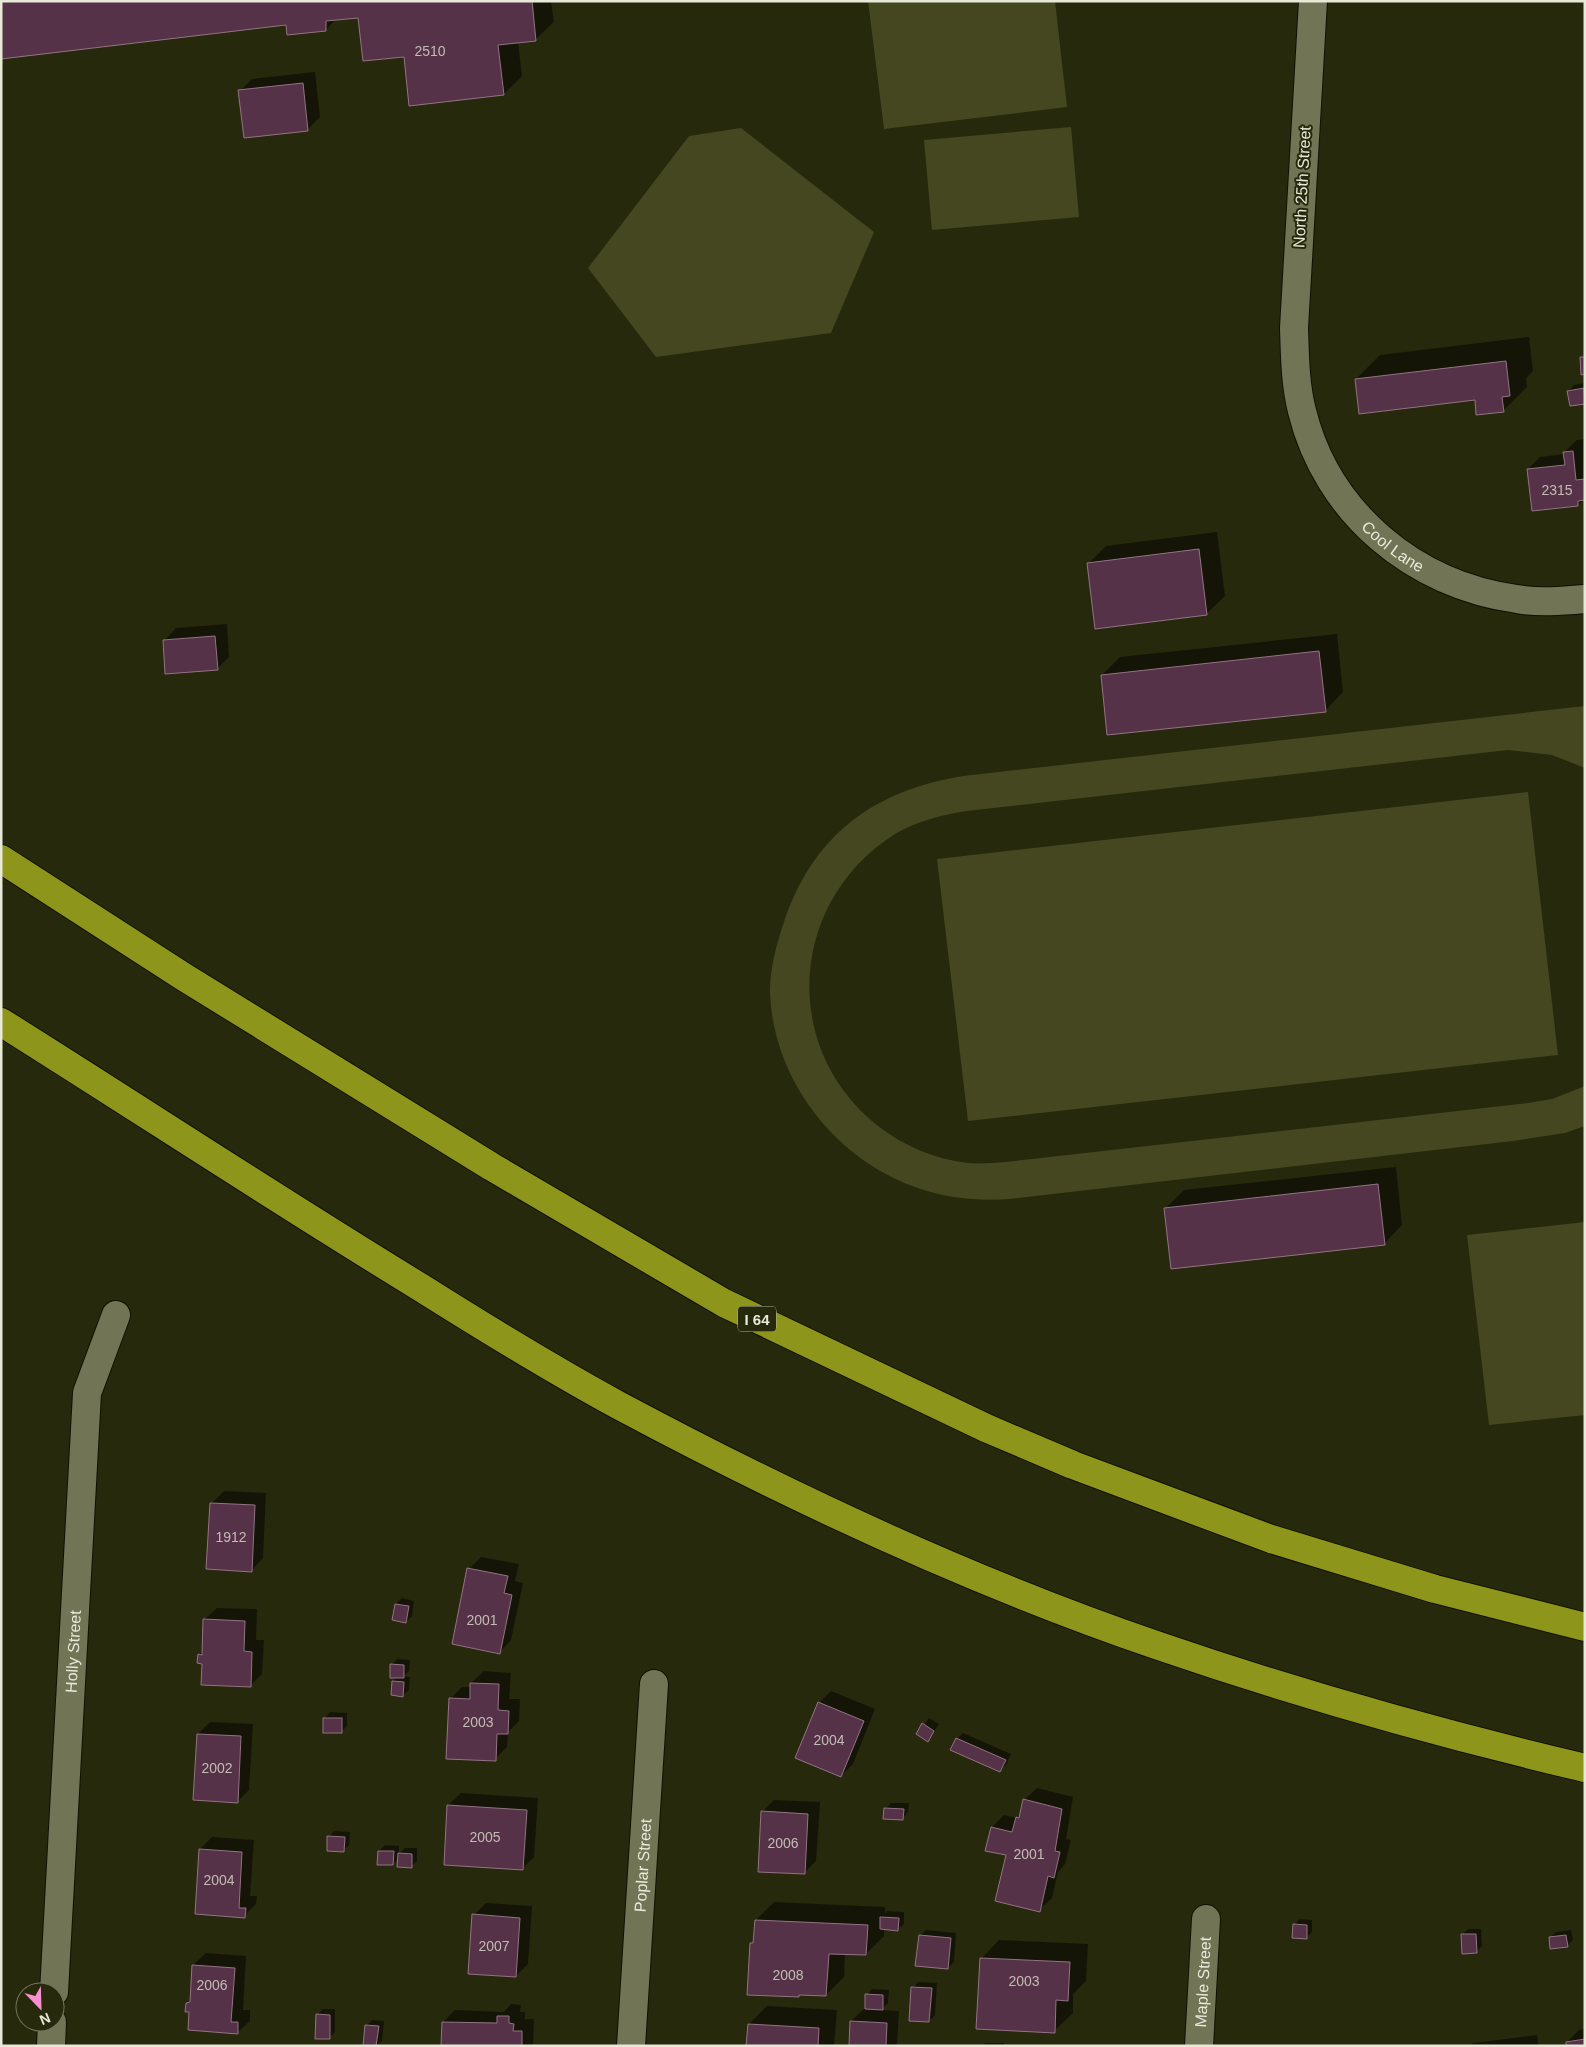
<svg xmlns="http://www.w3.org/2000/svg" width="1586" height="2047" font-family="Arial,sans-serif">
<rect width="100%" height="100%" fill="#27290c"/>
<!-- green -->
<g fill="#44471f">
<polygon points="868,1 1055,1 1067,107 884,129"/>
<polygon points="1071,127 1079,217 932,230 924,140"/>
<polygon points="741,128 874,232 831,333 656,357 588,268 689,136"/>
<path d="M1585,706v62l-33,-13 -44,-5 -541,61c-25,4 -50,10 -72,23 -103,65 -116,207 -23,287 27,23 61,38 96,42 12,1 25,0 38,-1l522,-59 24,-4 33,-13v40l-20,7 -52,8 -503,58c-30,2 -60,0 -89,-10 -84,-27 -148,-108 -151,-197 0,-23 6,-46 13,-67 29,-89 89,-134 180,-149z"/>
<polygon points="1528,792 1558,1055 968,1121 937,859"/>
<polygon points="1585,1222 1585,1415 1489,1425 1467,1235"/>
</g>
<!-- shadow -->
<g fill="#0007">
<polygon points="1,1 530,1 533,26 535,26 533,1 551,1 554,22 535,40 518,42 522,76 504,94 410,105 405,55 364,60 359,16 337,18 326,30 288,34 287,24 1,58"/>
<polygon points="315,72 320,117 308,129 240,91 252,79"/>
<polygon points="1529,337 1533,371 1526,378 1527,387 1503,411 1476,399 1356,379 1380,355"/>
<polygon points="1585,383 1585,402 1569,391 1574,385"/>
<polygon points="1584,439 1585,499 1578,505 1528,469 1540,457 1565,454 1564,452 1577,440"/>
<polygon points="1217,532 1225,596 1206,614 1088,564 1106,546"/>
<polygon points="227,624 229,657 217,669 164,641 176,628"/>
<polygon points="1337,634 1343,692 1325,711 1102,675 1120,657"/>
<polygon points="1396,1167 1402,1225 1384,1244 1166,1208 1184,1190"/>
<polygon points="224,1491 266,1493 263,1558 251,1571 212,1503"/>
<polygon points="481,1557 519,1564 515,1581 523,1583 511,1640 499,1653 469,1569"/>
<polygon points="402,1598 414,1601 412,1616 406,1622 396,1604"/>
<polygon points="217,1608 257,1609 256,1640 264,1640 262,1674 250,1686 203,1663 199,1654 204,1650 204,1620"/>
<polygon points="397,1659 410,1660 409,1671 404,1676 410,1677 409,1690 403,1695 393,1681 397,1677 392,1665"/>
<polygon points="484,1671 511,1673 509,1699 520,1699 519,1721 508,1732 507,1747 495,1759 450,1699 462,1687 471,1687 471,1683"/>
<polygon points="831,1691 875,1709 853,1764 841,1776 819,1703"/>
<polygon points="330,1712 347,1713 347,1726 341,1732 325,1718"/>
<polygon points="929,1718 939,1724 928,1740 918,1734"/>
<polygon points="210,1722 253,1724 249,1790 237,1802 198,1734"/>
<polygon points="963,1733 1011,1754 1006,1765 1000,1771 957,1739"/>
<polygon points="1037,1788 1073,1797 1066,1839 1071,1840 1065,1864 1058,1872 1052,1898 1039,1910 992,1827 1004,1815 1017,1818 1021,1814 1024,1800"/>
<polygon points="461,1793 538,1798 534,1857 522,1869 448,1805"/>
<polygon points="774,1800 820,1802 816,1861 804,1873 762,1812"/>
<polygon points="891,1803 909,1803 908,1812 903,1818 885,1809"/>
<polygon points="334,1831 350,1832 349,1845 343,1851 329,1837"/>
<polygon points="212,1837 254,1840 250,1896 257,1896 256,1904 244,1916 200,1849"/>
<polygon points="385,1845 399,1846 399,1854 405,1848 417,1848 417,1861 411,1866 399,1858 393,1864 379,1851"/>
<polygon points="774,1902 885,1907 885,1914 887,1911 904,1912 904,1924 898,1929 884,1928 884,1936 866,1954 845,1953 844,1977 826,1995 801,1994 799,1996 751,1944 755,1940 756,1920"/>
<polygon points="486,1903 532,1906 528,1964 516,1976 474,1915"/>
<polygon points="1300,1919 1312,1920 1312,1932 1306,1938 1294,1925"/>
<polygon points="1468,1929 1481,1929 1482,1946 1476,1952 1462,1935"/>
<polygon points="926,1930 956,1933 954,1962 948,1968 920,1936"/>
<polygon points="1571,1930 1573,1940 1567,1946 1550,1938 1556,1932"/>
<polygon points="999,1940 1088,1944 1086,1981 1073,1994 1073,2013 1054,2031 981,1959"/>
<polygon points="206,1953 246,1956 243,2010 250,2010 250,2021 237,2033 190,2011 187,2003 191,1999 193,1965"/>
<polygon points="918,1982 937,1983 935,2015 929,2021 913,1988"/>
<polygon points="872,1989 889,1990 888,2003 881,2010 899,2011 897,2046 850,2046 851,2021 864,2009 866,2009 867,1995"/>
<polygon points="511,2004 521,2005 520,2012 525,2012 525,2019 534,2019 533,2046 442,2046 443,2022 455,2010 504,2012"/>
<polygon points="767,2006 837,2010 834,2046 747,2046 749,2024"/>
<polygon points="323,2009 335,2009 335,2032 329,2038 317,2015"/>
<polygon points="372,2020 384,2021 382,2041 376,2046 369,2046 366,2026"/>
<polygon points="1585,2029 1585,2046 1567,2042 1579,2030"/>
<polygon points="1537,2035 1539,2046 1470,2046 1473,2043"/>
<polygon points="985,2043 1004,2043 1004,2046 982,2046"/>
<polygon points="941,2045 959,2045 959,2046 940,2046"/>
</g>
<!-- building -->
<g fill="#553247" stroke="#937385">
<polygon points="1,1 532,1 536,41 498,45 504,95 409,106 404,57 363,61 358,18 326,21 326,31 287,35 286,25 1,59"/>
<polygon points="303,83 308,131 244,138 238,90"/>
<polygon points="1580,357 1585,357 1585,374 1581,375"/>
<polygon points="1506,361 1510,396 1502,397 1504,412 1476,415 1475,400 1359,414 1355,379"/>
<polygon points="1584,388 1585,404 1570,406 1567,391"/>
<polygon points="1573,451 1576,480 1585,479 1585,500 1578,501 1578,506 1532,511 1527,469 1565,465 1563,452"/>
<polygon points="1199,549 1207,615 1095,629 1087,563"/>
<polygon points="215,636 218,670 165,674 163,640"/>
<polygon points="1319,651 1326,712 1107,735 1101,675"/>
<polygon points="1378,1184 1385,1245 1171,1269 1164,1208"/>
<polygon points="210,1503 255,1505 252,1572 206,1569"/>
<polygon points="467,1568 508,1576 504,1593 512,1595 500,1654 452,1644"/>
<polygon points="395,1604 409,1606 406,1623 392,1620"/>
<polygon points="203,1619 245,1621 244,1651 252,1652 251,1687 201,1685 202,1664 197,1663 198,1654 202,1655"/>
<polygon points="390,1664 404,1665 404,1678 390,1678"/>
<polygon points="392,1681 404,1682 403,1697 391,1695"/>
<polygon points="470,1683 499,1684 498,1710 509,1711 508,1734 497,1734 496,1761 446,1759 449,1698 470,1699"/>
<polygon points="818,1702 864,1721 841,1777 795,1758"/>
<rect x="323" y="1718" width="19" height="15"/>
<polygon points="922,1723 934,1731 928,1742 916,1734"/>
<polygon points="197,1734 241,1736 238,1803 193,1800"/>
<polygon points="956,1738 1006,1760 1000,1772 950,1750"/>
<polygon points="1023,1799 1062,1809 1055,1851 1060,1852 1054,1878 1048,1876 1040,1912 995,1901 1006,1855 985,1851 991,1827 1012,1832 1016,1817 1019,1818"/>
<polygon points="447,1805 527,1810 523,1870 444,1865"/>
<polygon points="884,1808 904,1809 903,1820 883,1819"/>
<polygon points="761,1811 808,1814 805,1874 758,1872"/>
<polygon points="327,1836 345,1837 344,1852 327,1851"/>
<polygon points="199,1849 242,1852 239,1908 246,1908 245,1918 195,1914"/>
<polygon points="378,1851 394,1851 393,1865 377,1865"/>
<polygon points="398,1853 412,1854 412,1868 397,1867"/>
<polygon points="472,1914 520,1918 516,1977 468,1974"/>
<polygon points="880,1917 899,1918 898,1931 880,1929"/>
<polygon points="755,1920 868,1925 866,1955 829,1954 826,1996 799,1995 799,1997 747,1995 750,1943 753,1943"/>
<polygon points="1293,1924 1307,1925 1307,1939 1292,1938"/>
<polygon points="1461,1934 1476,1934 1477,1953 1462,1954"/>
<polygon points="919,1935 951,1938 948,1969 915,1966"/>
<polygon points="1566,1935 1568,1947 1550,1949 1549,1937"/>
<polygon points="980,1958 1070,1962 1068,2001 1056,2000 1055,2033 976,2029"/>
<polygon points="192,1965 235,1968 231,2022 238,2022 238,2034 188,2030 189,2012 185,2012 186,2003 190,2002"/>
<polygon points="911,1987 932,1988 929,2022 909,2021"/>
<polygon points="865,1994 883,1995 883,2010 865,2009"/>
<polygon points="316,2014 330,2015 330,2039 315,2039"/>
<polygon points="497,2016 509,2016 509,2023 514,2024 513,2031 522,2031 522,2046 441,2046 442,2022 497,2023"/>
<polygon points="850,2021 887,2023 886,2046 849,2046"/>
<polygon points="748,2024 819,2028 818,2046 746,2046"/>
<polygon points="365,2025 379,2026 376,2046 363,2046"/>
<polygon points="1585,2039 1585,2046 1566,2046 1566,2042"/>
</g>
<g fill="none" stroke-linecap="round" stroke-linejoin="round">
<defs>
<g id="minor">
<path id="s1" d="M1313,1l-19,327c1,28 1,56 8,83 25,102 112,174 215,188 22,4 45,2 68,0"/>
<path id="s2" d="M54,1992l33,-599 29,-78"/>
<polyline points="51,2046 52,2022"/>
<path id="s3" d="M631,2046l23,-362"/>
<path id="s4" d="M1199,2046l7,-127"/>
</g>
<g id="highway">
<polyline points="1,859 184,977 492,1167 724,1303 986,1428 1073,1465 1271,1539 1435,1589 1585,1627"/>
<path d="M1,1022c140,88 278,179 419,265 65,41 130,81 198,118 172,92 356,178 541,241 140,48 282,88 426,122"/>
</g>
</defs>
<!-- minor casing -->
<use href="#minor" stroke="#101200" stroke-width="30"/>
<!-- highway casing -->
<use href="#highway" stroke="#101200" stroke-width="30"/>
<!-- minor -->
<use href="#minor" stroke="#717455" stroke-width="28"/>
<!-- highway -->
<use href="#highway" stroke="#8e951b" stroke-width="28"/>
</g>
<g text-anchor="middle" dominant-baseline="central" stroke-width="4" stroke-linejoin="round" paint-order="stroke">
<!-- number labels -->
<g font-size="14" fill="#c3bcb4">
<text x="430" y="51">2510</text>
<text x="1557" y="490">2315</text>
<text x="231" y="1537">1912</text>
<text x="482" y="1620">2001</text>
<text x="478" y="1722">2003</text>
<text x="829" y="1740">2004</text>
<text x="217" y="1768">2002</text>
<text x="485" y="1837">2005</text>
<text x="783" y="1843">2006</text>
<text x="1029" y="1854">2001</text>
<text x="219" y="1880">2004</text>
<text x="494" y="1946">2007</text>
<text x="788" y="1975">2008</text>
<text x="1024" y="1981">2003</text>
<text x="212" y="1985">2006</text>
</g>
<!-- shield labels -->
<rect fill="#27290c" stroke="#aeb09c" stroke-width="1" x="738" y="1306.5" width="38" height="25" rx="4"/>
<g font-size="15" font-weight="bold" fill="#e8ead9">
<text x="757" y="1319">I 64</text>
</g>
<!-- street labels -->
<g font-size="16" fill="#e8ead9" stroke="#27290c">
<text transform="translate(1302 187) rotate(-87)">North 25th Street</text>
<text stroke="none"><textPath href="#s1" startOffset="578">Cool Lane</textPath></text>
<text stroke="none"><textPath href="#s2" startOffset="341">Holly Street</textPath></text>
<text stroke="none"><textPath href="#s3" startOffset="181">Poplar Street</textPath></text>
<text stroke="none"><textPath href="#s4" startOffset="64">Maple Street</textPath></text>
</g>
</g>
<!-- border -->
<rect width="1586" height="2047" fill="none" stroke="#e8ead9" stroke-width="5"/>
<!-- north arrow -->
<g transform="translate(40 2007) rotate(157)"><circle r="24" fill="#27290c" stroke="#74765e"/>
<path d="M0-4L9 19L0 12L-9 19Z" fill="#f790ce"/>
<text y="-8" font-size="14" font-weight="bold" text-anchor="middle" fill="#e8ead9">N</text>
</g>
</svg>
